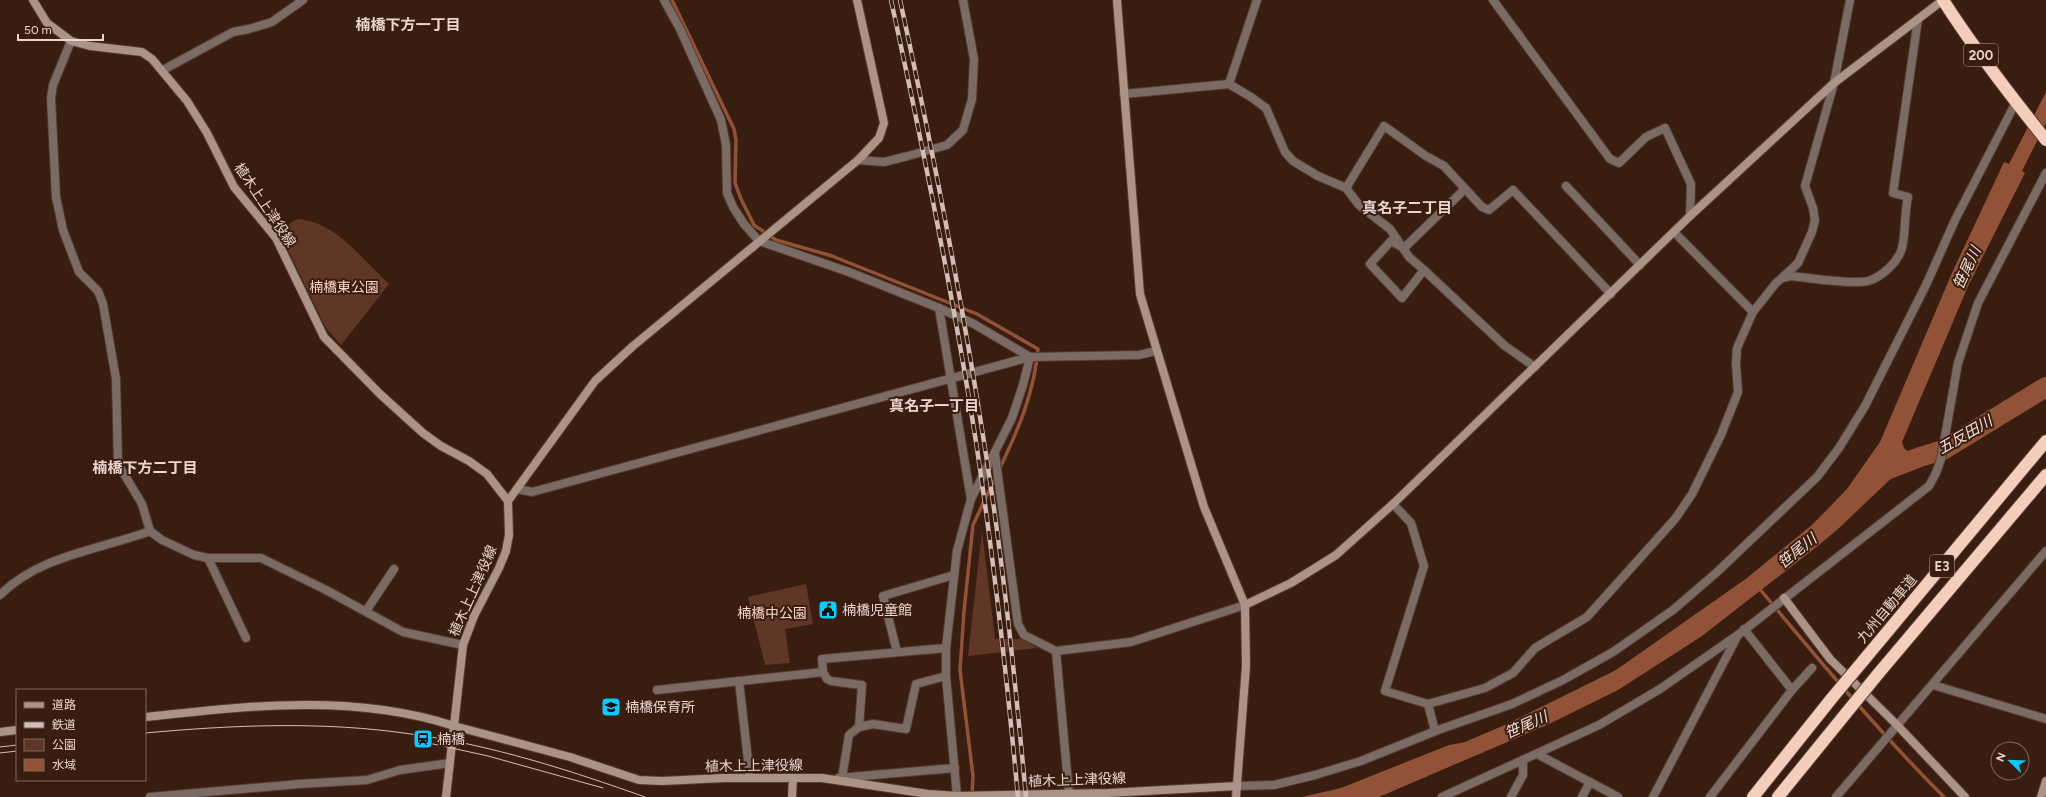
<svg xmlns="http://www.w3.org/2000/svg" width="2046" height="797" font-family="Figtree,'Noto Sans JP',sans-serif">
<rect width="100%" height="100%" fill="#3a1d11"/>
<!-- green -->
<g fill="#603726">
<path d="M298,219c38,3 65,41 91,65l-48,61 -15,-17 -43,-88c-1,-11 5,-17 15,-21z"/>
<polygon points="982,531 995,639 1022,639 1037,648 968,656"/>
<polygon points="806,584 813,624 785,629 790,663 765,665 748,597"/>
</g>
<!-- water -->
<polygon fill="#925237" points="2046,92 2046,123 2022,171 2025,173 1969,284 1902,442 1904,448 1910,453 1899,471 1838,529 1819,545 1702,636 1618,690 1549,724 1379,797 1302,797 1341,788 1449,745 1465,742 1507,724 1616,670 1747,578 1813,524 1847,489 1880,442 1952,273 2004,162 2009,164"/>
<g fill="none" stroke-linecap="round" stroke-linejoin="round">
<!-- stream -->
<g stroke="#925237" stroke-width="3.5">
<path d="M672,0l62,129 2,11 -1,43 6,16 13,26 22,15 56,16 145,58 61,35c-4,45 -20,81 -39,121"/>
<path d="M1758,587c60,72 120,144 186,210"/>
<polyline points="972,795 973,776 960,670 964,611 973,525 996,476"/>
</g>
<!-- river -->
<polyline stroke="#925237" stroke-width="20" points="1879,473 1920,457 1943,450 2046,387"/>
<defs>
<g id="street">
<polyline points="664,0 680,29 721,120 726,145 727,193 733,207 744,224 759,241 849,272 939,308 974,324 1030,357 1023,385 1012,418 971,499 957,551 946,648 946,676 957,796"/>
<polyline points="1493,0 1610,159 1619,163 1646,137 1665,128 1691,184 1690,216"/>
<polyline points="71,41 53,85 51,98 56,197 63,230 79,272 98,291 103,304 116,379 118,464 142,504 150,531 162,540 194,555 208,558 261,558 326,590 403,632 463,645"/>
<polyline points="163,70 233,32 249,29 272,22 303,0"/>
<polyline points="1229,84 1257,0"/>
<polyline points="1124,94 1229,84 1251,97 1266,108 1285,152 1293,161 1318,176 1346,188 1359,205 1390,229 1409,257 1424,270 1505,346 1535,367"/>
<polyline points="858,160 884,162 908,156 947,145 963,130 972,99 974,59 963,0"/>
<polyline points="1566,186 1640,265"/>
<polyline points="1346,188 1384,126 1426,156 1444,166 1482,207 1489,210 1513,190 1611,294"/>
<polyline points="1674,232 1753,312"/>
<polyline points="1424,270 1402,298 1370,264 1391,241 1404,248 1465,189"/>
<polyline points="1782,278 1798,263 1812,232 1815,220 1813,208 1805,186 1834,83 1850,0"/>
<polyline points="939,308 971,499"/>
<polyline points="995,454 1018,624 1024,635 1056,651 1131,642 1245,605"/>
<polyline points="518,489 532,492 1030,357 1139,355 1156,351"/>
<path d="M1393,504l18,19 13,43 -39,125 43,13 57,-16 28,-15 22,-25 52,-31 88,-98 17,-25 29,-59 17,-43 -2,-28 1,-16 16,-36 23,-29 6,-5 9,-2c18,2 61,9 77,5 14,-4 30,-19 34,-33 4,-17 2,-34 6,-51l-15,-4 25,-174"/>
<polyline points="208,558 246,638"/>
<path d="M0,595c40,-40 99,-45 150,-64"/>
<polyline points="366,611 394,569"/>
<polyline points="1056,651 1069,794"/>
<polyline points="897,652 883,596 954,575"/>
<polyline points="823,672 827,679 831,681 862,685 859,727 849,735 842,778"/>
<polyline points="739,681 750,778"/>
<polyline points="1933,685 2046,719"/>
<polyline points="657,690 823,672 822,659 946,648"/>
<polyline points="1792,690 1812,668"/>
<polyline points="1428,704 1435,731"/>
<polyline points="859,727 873,724 906,729 916,684 946,676"/>
<polyline points="1537,754 1618,797"/>
<polyline points="838,778 955,768"/>
<polyline points="1237,786 1274,785 1315,775 1361,761 1438,730 1512,704 1563,680 1613,652 1673,610 1716,573 1817,477 1839,448 1865,406 1926,285 1955,220 2016,102"/>
<polyline points="150,797 299,784 367,780 400,770 450,763"/>
<polyline points="1442,797 1599,725 1660,689 1739,634 1929,486 1936,473 1941,459 1958,363 1978,303 2046,173"/>
<polyline points="1511,797 1523,775 1523,760"/>
<polyline points="1582,797 1590,782"/>
<polyline points="1653,797 1738,635"/>
<polyline points="1710,797 1792,690 1744,629"/>
<polyline points="1836,797 2046,551"/>
</g>
<g id="secondary">
<polyline points="33,0 47,23 71,41 90,46 142,52 152,59 187,101 207,133 234,187 276,238 324,337 380,394 423,433 441,446 469,461 487,474 508,501 509,535 506,551 499,568 474,616 463,645 454,726 570,757 639,780 662,781 724,778 822,778 928,794 957,796 1108,793 1237,786"/>
<polyline points="1117,0 1140,294 1204,507 1245,605 1246,666 1236,797"/>
<polyline points="508,501 595,381 633,346 858,160 879,138 884,123 857,0"/>
<polyline points="1784,598 1830,659 1897,725 1965,797"/>
<polyline points="1245,605 1291,583 1336,555 1393,504 1690,216 1834,83 1943,0"/>
<path d="M145,717c101,-11 210,-24 309,9l-8,71"/>
<polyline points="0,732 17,730"/>
<polyline points="792,797 793,778"/>
<polyline points="2041,797 2046,781"/>
</g>
<g id="highway">
<path d="M1943,0c31,49 67,95 103,140"/>
<polyline points="1863,661 2046,441"/>
<polyline points="1878,674 2046,475"/>
<polyline points="1753,797 1832,698"/>
<polyline points="1778,797 1847,712"/>
</g>
</defs>
<!-- street casing -->
<use href="#street" stroke="#563b2f" stroke-width="10"/>
<!-- secondary casing -->
<use href="#secondary" stroke="#563b2f" stroke-width="10"/>
<!-- highway casing -->
<use href="#highway" stroke="#563b2f" stroke-width="14"/>
<!-- street -->
<use href="#street" stroke="#7b6b65" stroke-width="8"/>
<!-- secondary -->
<use href="#secondary" stroke="#ac9388" stroke-width="8"/>
<!-- highway -->
<use href="#highway" stroke="#f4cdbd" stroke-width="12"/>
<!-- tram -->
<g stroke="#d3beb6" stroke-width="1">
<path d="M145,733c88,-8 178,-12 266,1 81,11 158,36 234,63"/>
<polyline points="415,740 488,756 603,788"/>
<polyline points="0,747 17,745"/>
<polyline points="0,753 17,751"/>
</g>
<defs>
<g id="rail">
<path d="M891,0c32,147 62,294 85,442 18,118 31,237 42,355"/>
<path d="M900,0c32,147 61,294 84,442 19,118 31,237 42,355"/>
</g>
</defs>
<!-- rail casing -->
<use href="#rail" stroke="#d3beb6" stroke-width="4.5"/>
<!-- rail -->
<use href="#rail" stroke="#3a1d11" stroke-width="3" stroke-dasharray="9" stroke-linecap="butt"/>
<defs>
<g id="highway-bridge">
<polyline points="1832,698 1863,661"/>
<polyline points="1847,712 1878,674"/>
</g>
</defs>
<!-- highway-bridge casing -->
<use href="#highway-bridge" stroke="#563b2f" stroke-width="14" stroke-linecap="butt"/>
<!-- highway-bridge -->
<use href="#highway-bridge" stroke="#f4cdbd" stroke-width="12"/>
</g>
<!-- icons -->
<defs>
<symbol id="civic-square" viewBox="-11 -11 22 22"><rect x="-9" y="-9" width="18" height="18" rx="4" fill="#0ecafa" stroke="#3a1d11"/><path d="M-.6-6.5H3V-4.5H.6V-3L4-1V1h2V6H-6V1h2V-1L-.6-3ZM-1.2 2.5V6h2.4V2.5Z" fill="#111"/></symbol>
<symbol id="school-square" viewBox="-11 -11 22 22"><rect x="-9" y="-9" width="18" height="18" rx="4" fill="#0ecafa" stroke="#3a1d11"/><path d="M0-5L7-2L0 1L-7-2ZM-4 1L0 2.5L4 1V4Q0 6-4 4Z" fill="#111"/></symbol>
<symbol id="station-square" viewBox="-11 -11 22 22"><rect x="-9" y="-9" width="18" height="18" rx="4" fill="#0ecafa" stroke="#3a1d11"/><path d="M-3-6H3Q5-6 5-4V2Q5 4 3 4L4.5 6H3L1.5 4h-3L-3 6H-4.5L-3 4Q-5 4-5 2V-4Q-5-6-3-6ZM-3.5-4v3h7v-3ZM-3.5 1v1.5H-2V1ZM2 1v1.5H3.5V1Z" fill="#111"/></symbol>
</defs>
<g fill-rule="evenodd">
<use href="#civic-square" x="817" y="599" width="22" height="22"/>
<use href="#school-square" x="600" y="696" width="22" height="22"/>
<use href="#station-square" x="412" y="728" width="22" height="22"/>
</g>
<g text-anchor="middle" dominant-baseline="central" stroke-width="4" stroke-linejoin="round" paint-order="stroke">
<!-- shield labels -->
<g fill="#3a1d11" stroke="#b59e95" stroke-width="1">
<rect x="1964" y="44" width="34" height="22" rx="3"/>
<rect x="1930" y="555" width="24" height="22" rx="3"/>
</g>
<g font-size="13" font-weight="bold" fill="#ead6ce">
<text x="1981" y="55">200</text>
<text x="1942" y="566">E3</text>
</g>
<!-- street labels -->
<g font-size="14" fill="#ead6ce" stroke="#3a1d11">
<text transform="translate(265 205) rotate(56)">植木上上津役線</text>
<text transform="translate(473 591) rotate(-66)">植木上上津役線</text>
<text transform="translate(1887 609) rotate(-50)">九州自動車道</text>
<text transform="translate(754 766) rotate(-1)">植木上上津役線</text>
<text transform="translate(1077 780) rotate(-2)">植木上上津役線</text>
</g>
<!-- park labels -->
<g font-size="14" fill="#fdd5c5" stroke="#3a1d11">
<text x="344" y="287">楠橋東公園</text>
<text x="772" y="613">楠橋中公園</text>
</g>
<!-- poi labels -->
<g font-size="14" fill="#ead6ce" stroke="#3a1d11" text-anchor="start">
<text x="842" y="610">楠橋児童館</text>
<text x="625" y="707">楠橋保育所</text>
<text x="437" y="739">楠橋</text>
</g>
<!-- neighbourhood labels -->
<g font-size="15" font-weight="bold" fill="#ead6ce" stroke="#3a1d11">
<text x="408" y="25">楠橋下方一丁目</text>
<text x="1407" y="208">真名子二丁目</text>
<text x="934" y="406">真名子一丁目</text>
<text x="145" y="468">楠橋下方二丁目</text>
</g>
<!-- water labels -->
<g font-size="15" font-style="italic" fill="#f4dfd7" stroke="#3a1d11">
<text transform="translate(1967 268) rotate(-65)">笹尾川</text>
<text transform="translate(1965 435) rotate(-30)">五反田川</text>
<text transform="translate(1797 551) rotate(-39)">笹尾川</text>
<text transform="translate(1526 725) rotate(-24)">笹尾川</text>
</g>
</g>
<!-- legend -->
<rect x="16" y="689" width="130" height="92" fill="#3a1d11" stroke="#80675d"/>
<rect x="24" y="702" width="20" height="6" fill="#ac9388" stroke="#80675d"/>
<text x="52" y="709" font-size="12" fill="#ead6ce">道路</text>
<rect x="24" y="722" width="20" height="6" fill="#d3beb6" stroke="#80675d"/>
<text x="52" y="729" font-size="12" fill="#ead6ce">鉄道</text>
<rect x="24" y="739" width="20" height="12" fill="#603726" stroke="#80675d"/>
<text x="52" y="749" font-size="12" fill="#ead6ce">公園</text>
<rect x="24" y="759" width="20" height="12" fill="#925237" stroke="#80675d"/>
<text x="52" y="769" font-size="12" fill="#ead6ce">水域</text>
<!-- north arrow -->
<g transform="translate(2010 761) rotate(293)"><circle r="19" fill="#3a1d11" stroke="#80675d"/>
<path d="M0-3L7 15L0 10L-7 15Z" fill="#0ecafa"/>
<text y="-6" font-size="11" font-weight="bold" text-anchor="middle" fill="#ead6ce">N</text>
</g>
<!-- scale -->
<path d="M18 34v6h85v-6" fill="none" stroke="#ead6ce" stroke-width="2"/>
<text x="24" y="34" font-size="12" fill="#ead6ce" stroke="#3a1d11" stroke-width="3" paint-order="stroke">50 m</text>
</svg>
